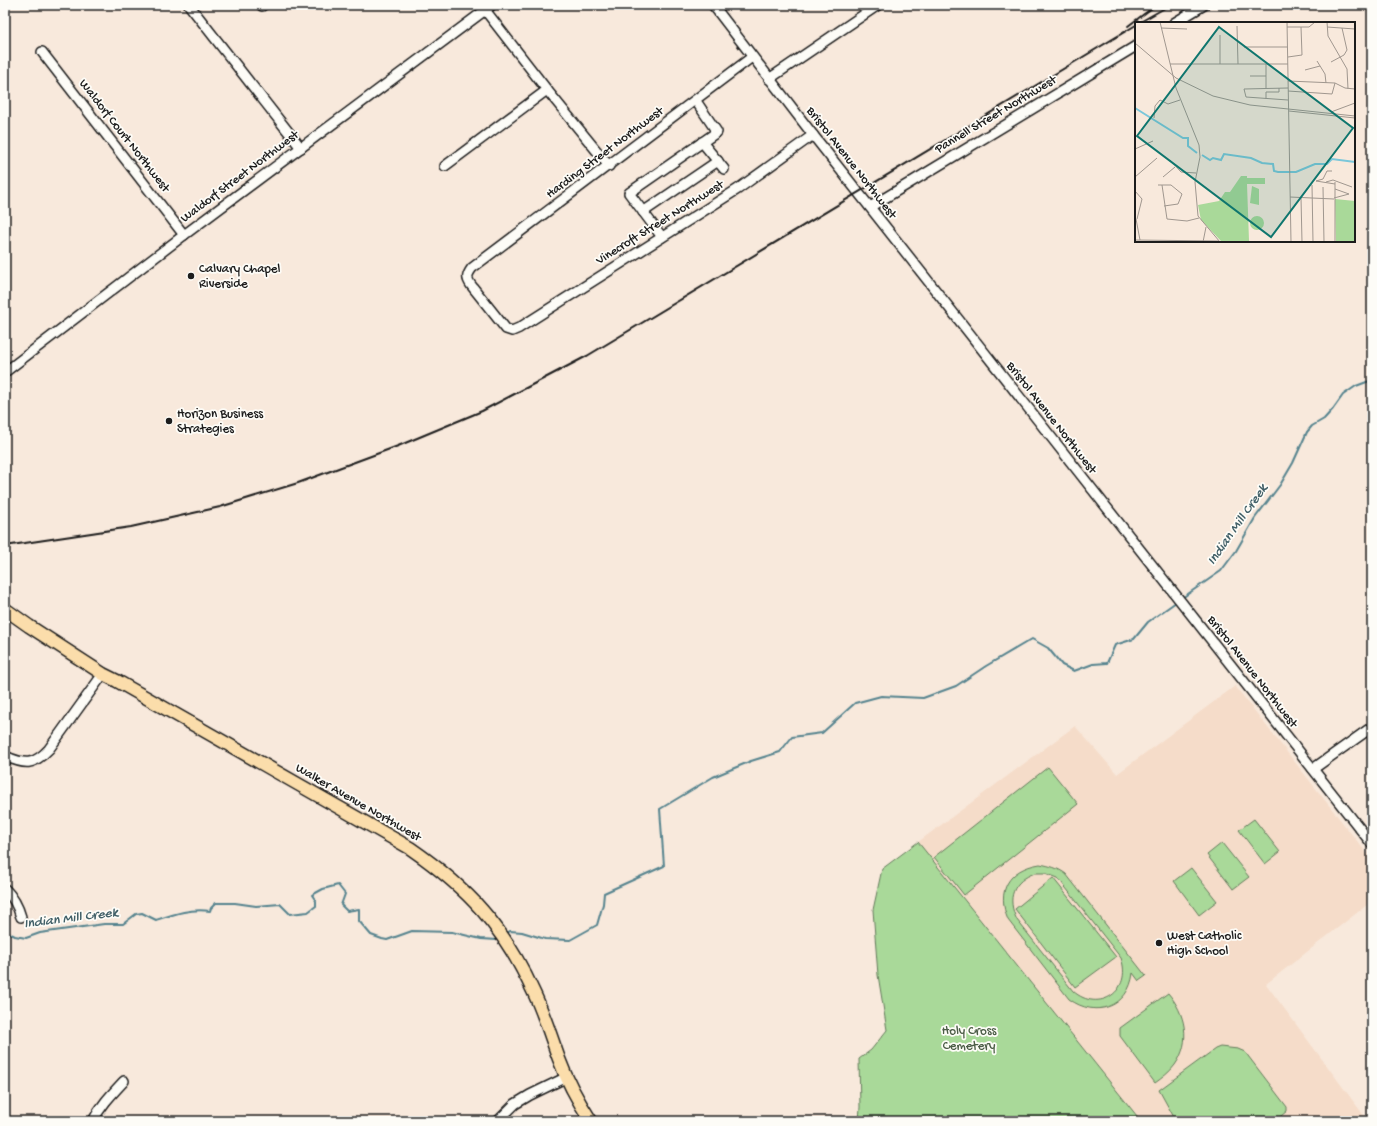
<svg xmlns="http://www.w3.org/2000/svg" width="1377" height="1126" font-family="'Gochi Hand',sans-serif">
<rect width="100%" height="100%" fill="#f8e9dc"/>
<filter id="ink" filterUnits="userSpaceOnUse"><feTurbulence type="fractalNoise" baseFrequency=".025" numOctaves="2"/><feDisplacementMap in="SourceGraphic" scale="8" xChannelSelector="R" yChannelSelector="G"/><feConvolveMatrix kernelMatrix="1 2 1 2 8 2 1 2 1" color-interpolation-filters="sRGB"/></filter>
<g filter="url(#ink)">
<!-- built -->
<polygon fill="#f5dcc9" points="1235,686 1372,860 1372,901 1266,984 1368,1121 1141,1121 918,842 1075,726 1117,774"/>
<!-- green -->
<g fill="#a9d999" stroke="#627a5a" fill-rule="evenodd">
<polygon points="1048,767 1078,804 964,895 934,857"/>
<polygon points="1254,819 1280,852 1265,864 1239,830"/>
<polygon points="918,842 1141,1121 859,1121 860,1107 859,1059 871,1050 887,1030 878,975 873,910 882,869"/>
<polygon points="1222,843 1249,877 1233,889 1207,855"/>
<path d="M1040,864c10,2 18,4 26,10l80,102 -7,5 -6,-8c-4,34 -37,46 -64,26l-61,-79c-12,-29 0,-51 32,-56zM1035,873h10l13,5 63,80c12,33 -22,56 -48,33l-56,-71c-11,-22 -4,-39 18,-47z"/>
<polygon points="1191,868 1217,901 1199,915 1174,881"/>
<polygon points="1053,878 1116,957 1075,987 1015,909"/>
<path d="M1168,993c17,20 24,48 7,72 -5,7 -13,13 -20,18l-35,-47v-8z"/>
<polygon points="1220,1047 1238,1049 1245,1052 1287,1107 1287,1111 1275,1121 1176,1121 1159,1090 1215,1049"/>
</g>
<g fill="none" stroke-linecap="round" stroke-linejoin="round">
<!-- stream -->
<g stroke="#55838e" stroke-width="2">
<polyline points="1182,598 1221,571 1236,551 1255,518 1280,485 1293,463 1307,432 1312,426 1324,419 1333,409 1343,395 1356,386 1372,380"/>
<path d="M5,931l10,5 11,2 14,-5 64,-9h19l13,-10 6,-1 14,7c18,-6 35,-12 54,-9l1,-3 5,-5h19l21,3 24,-2 10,10 18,-2 8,-6v-5l-4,-6 11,-6 15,-4 7,9 -4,11 6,6 12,-2v12l12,14 11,4 5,1 25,-9 40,1 29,7 16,1 2,-1"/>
<polyline points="506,934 510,931 522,932 545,939 570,940 597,925 603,904 604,893 664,866 660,809 713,777 751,761 780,752 792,737 822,733 855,703 881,696 923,698 956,686 986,666 1032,639 1048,648 1062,665 1074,671 1093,664 1107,663 1115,645 1134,639 1148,622 1176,602"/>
</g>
<defs>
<g id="minor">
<polyline points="189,5 301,148"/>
<polyline points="713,5 813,135 1372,844"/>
<polyline points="262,6 263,5"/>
<polyline points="485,10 547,90 609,166"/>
<polyline points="1174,23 1204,5"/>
<polyline points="42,52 184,235"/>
<path d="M752,57l-280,211c-5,7 -6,10 -1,17l35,44 6,2 7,-3 219,-139 75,-54"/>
<polyline points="769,79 878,5"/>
<polyline points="702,142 724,169"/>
<polyline points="445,166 547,90"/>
<polyline points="870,207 1136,46"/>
<polyline points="643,212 718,161"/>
<polyline points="662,237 629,193 717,132 696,101"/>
<polyline points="5,372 184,235 492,5"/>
<path d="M5,756c20,9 28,10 44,-7l54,-75"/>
<polyline points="1313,769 1372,727"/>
<path d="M5,889c8,8 13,17 16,28"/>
<path d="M93,1121c8,-16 19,-27 31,-40"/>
<polyline points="498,1121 515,1104 530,1095 567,1077"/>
</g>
<path id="major" d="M5,609l24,17 74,48 14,7 293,167c59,41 94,79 124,145 10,21 17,44 25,66 8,22 19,42 32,62"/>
</defs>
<!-- minor casing -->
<use href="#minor" stroke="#1c1c1c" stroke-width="12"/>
<!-- major casing -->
<use href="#major" stroke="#1c1c1c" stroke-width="15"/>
<!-- minor -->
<use href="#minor" stroke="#fdfcf7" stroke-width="9"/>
<!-- major -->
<use href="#major" stroke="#fbddab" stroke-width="12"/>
<!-- rail -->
<g stroke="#1c1c1c" stroke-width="2">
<polyline points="1142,21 1170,5"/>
<polyline points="1128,26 1156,5"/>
<polyline points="5,546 131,527 220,507 298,483 398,446 482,411 587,356 1136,25"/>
</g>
</g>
</g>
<!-- markers -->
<g fill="#1c1c1c" stroke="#fdfcf7" stroke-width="1.5">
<circle cx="191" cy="276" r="4"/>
<circle cx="169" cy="421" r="4"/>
<circle cx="1159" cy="943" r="4"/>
</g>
<g text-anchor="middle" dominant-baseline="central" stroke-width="3.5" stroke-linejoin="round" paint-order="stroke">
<!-- street labels -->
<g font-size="13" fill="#1c1c1c" stroke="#fdfcf7">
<text transform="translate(996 115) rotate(-31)">Pannell Street Northwest</text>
<text transform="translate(124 136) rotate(52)">Waldorf Court Northwest</text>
<text transform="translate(605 153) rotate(-37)">Harding Street Northwest</text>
<text transform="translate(851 163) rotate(52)">Bristol Avenue Northwest</text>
<text transform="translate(240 177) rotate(-37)">Waldorf Street Northwest</text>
<text transform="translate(660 223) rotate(-32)">Vinecroft Street Northwest</text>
<text transform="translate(1051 418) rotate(52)">Bristol Avenue Northwest</text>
<text transform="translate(1252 672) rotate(52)">Bristol Avenue Northwest</text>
<text transform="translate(358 803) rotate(30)">Walker Avenue Northwest</text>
</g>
<!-- poi labels -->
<g font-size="13" fill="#1c1c1c" stroke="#fdfcf7" text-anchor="start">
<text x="199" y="269">Calvary Chapel<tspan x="199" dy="15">Riverside</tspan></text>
<text x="177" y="414">Horizon Business<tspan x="177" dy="15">Strategies</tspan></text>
<text x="1167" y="936">West Catholic<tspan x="1167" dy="15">High School</tspan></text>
</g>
<!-- park labels -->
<g font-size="13" fill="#4d5e48" stroke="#fdfcf7">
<text x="969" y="1031">Holy Cross<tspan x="969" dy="15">Cemetery</tspan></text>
</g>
<!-- water labels -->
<g font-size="14" font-style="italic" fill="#426068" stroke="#fdfcf7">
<text transform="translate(1238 525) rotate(-55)">Indian Mill Creek</text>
<text transform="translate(71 919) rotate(-7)">Indian Mill Creek</text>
</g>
</g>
<!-- overview -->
<g transform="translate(1135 22)">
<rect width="220" height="220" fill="#f8e9dc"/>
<path d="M106,154h6v2h18v6h-18l2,57h-28l-20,-21 -3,-15 21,-4 6,-9h5zM117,164l7,3v16l-9,-2zM200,177l20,2v41h-19zM115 201a7 7 0 1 1 14 0a7 7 0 1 1-14 0Z" fill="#a9d999"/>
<path fill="none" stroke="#7bc7da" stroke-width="2" d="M0,86l48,30h5v8l9,7M67,133l8,5 3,-2 8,2 3,-6 27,4 11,5 11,1 1,7 4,1h18l19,-8h12l5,-5 23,3"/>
<path fill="none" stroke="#a0978f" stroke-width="1" d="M25,0l16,66 23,57 1,12 -5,25 3,34 22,26M152,0l4,220M192,0l1,14 19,33 1,20M102,4l1,38M152,5h22l6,-5M192,5l28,2M26,6l26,1M85,13v29M0,21l41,35 37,18 37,9 105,11M109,25h44M153,35l14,-2 -1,-28M182,39l8,13 1,9M196,40l13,-7 3,-5 -5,-22M35,42h118M131,42v24M170,48l15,-4M115,54h16M153,59l47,2 10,5 10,1M153,66l-44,1 2,8 42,3M153,69l44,3 3,-11M131,77v-7h13v-4M154,89l66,7M196,90l24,-9M19,96l1,-12 5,-6 8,4 12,-4M0,127l18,-8M35,138l11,12 15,1M197,149h-5l-4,8 -7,2 19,3M0,155l22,-19M28,155l12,-10M191,160l7,-2 19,7M200,160v60M23,163h13l11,9 -4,10 -14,2M27,163l5,34 20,2 12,-3M177,163l1,57M188,165l1,55M0,169l7,8 -5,20M155,175l44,2M166,176l1,44M199,176l15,-4 -14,-5M1,197l4,21M0,218l84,1M68,220l3,-15M125,220h21"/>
<path fill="#0f766e" fill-opacity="0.15" stroke="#0f766e" stroke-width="2" d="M84,5l134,101 -82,109 -134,-101z"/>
<rect width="220" height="220" fill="none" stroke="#1c1c1c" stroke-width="2"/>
</g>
<!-- margin -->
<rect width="1377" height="1126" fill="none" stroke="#fdfcf7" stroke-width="20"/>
<rect x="10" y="10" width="1357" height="1106" fill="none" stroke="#1c1c1c" stroke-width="1.5" filter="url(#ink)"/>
</svg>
